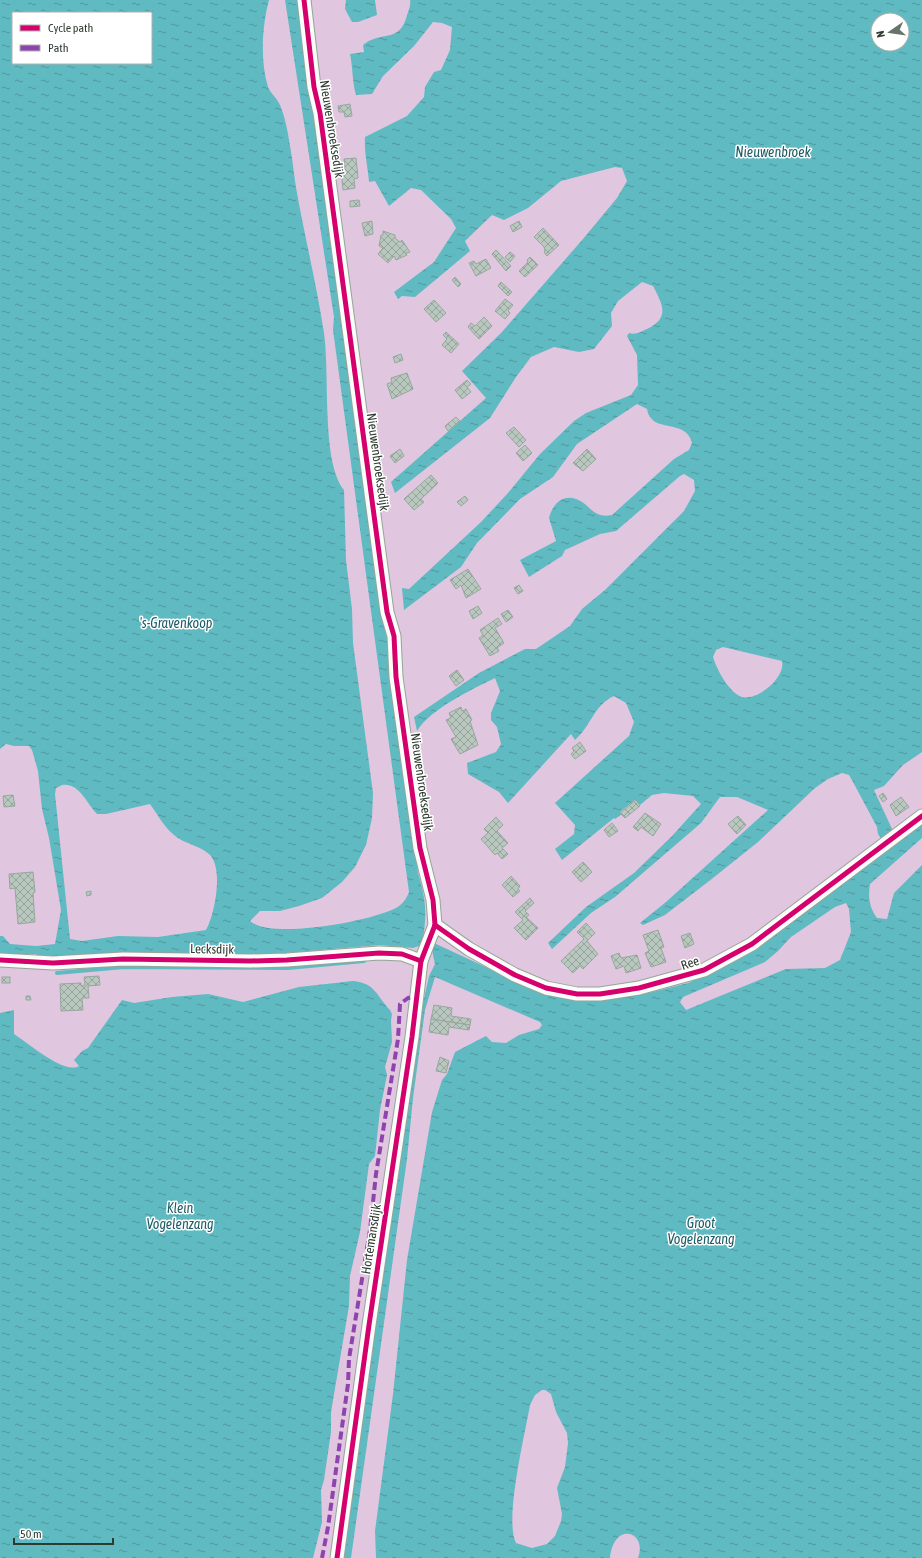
<svg xmlns="http://www.w3.org/2000/svg" width="922" height="1558" font-family="'Asap Condensed',sans-serif">
<defs>
<pattern id="water-ripples" width="26" height="14" patternUnits="userSpaceOnUse"><rect width="26" height="14" fill="#60bac2"/><path d="M2 4q2-2 4 0t4 0M15 11q2-2 4 0t4 0" fill="none" stroke="#50989e"/></pattern>
<pattern id="building-cross-hatch" width="8" height="8" patternUnits="userSpaceOnUse"><rect width="8" height="8" fill="#b8c8be"/><path d="M0 0l8 8M0 8l8-8" fill="none" stroke="#96a49b"/></pattern>
</defs>
<rect width="100%" height="100%" fill="#d0e2d3"/>
<!-- park -->
<path fill="#e1c6e0" fill-rule="evenodd" d="M0,0h922v1558h-922zM13,13h138v50h-138zM878,20h24v24h-24z"/>
<!-- water -->
<g fill="url(#water-ripples)" fill-rule="evenodd">
<path d="M0,0h269c-7,26 -9,61 -1,87 3,7 9,11 12,18 5,12 8,27 10,41 3,15 4,32 7,47 8,45 19,89 26,134 8,41 -3,133 21,163l2,70 6,49 1,34 20,150 -1,25 -6,27 -11,22 -13,15 -20,16 -23,8 -19,5h-20l-10,10c22,19 121,0 146,-13 6,-3 11,-10 13,-16l-76,-562 1,-13 -49,-317h13l48,326 72,547c8,27 9,39 5,66l11,4 84,39 94,16 28,-3 48,-12 32,-15 202,-144v14l-52,46c-2,13 -1,23 7,34l10,1 7,-26 28,-28v693h-284c10,-26 -24,-38 -28,0h-234l-1,-27 18,-137 14,-134 25,-148 10,-32 5,-6 8,-22 31,-16 6,6 14,1 13,-8 20,-6 3,-4 -2,-3 -105,-45 -10,33 -12,88 -6,61 -56,399h-7l34,-252 45,-303 6,-27 6,-12 -3,-14 -13,-4 -6,2 -33,-3 -118,10 -221,3 -5,-4h-7l-4,3 -25,-2v-19h3l7,8 26,2 19,-2 6,-34 -12,-72 -7,-29 -4,-38 -6,-21 -3,-4h-15l-8,-2 -6,5zM13,13h138v50h-138zM62,785c18,-2 24,18 35,29h9l44,-10c8,11 14,23 24,31 10,9 25,10 35,19 15,13 6,60 -3,76l-48,7 -40,-1 -36,5 -12,-2 -15,-145 1,-6zM846,903l3,6 2,23 -11,28 -15,8 -39,1 -100,41 -6,-8 3,-5 82,-35 13,-11 13,-14 44,-30zM542,1390h3l6,4 5,18 11,21 1,10 -3,24 -8,21 5,26 -1,7 -6,15 -8,8 -15,4 -16,-5c-12,-23 9,-109 14,-138l5,-10z"/>
<polygon points="346,0 375,0 377,15 358,22 352,22 345,9"/>
<path d="M410,0h512v752l-19,13 -19,21 -10,4 19,41 -10,10 -5,-7 -1,-7 -24,-45 -4,-7 -7,-2 -14,6 -13,9 -57,54 -45,36 -48,37 -22,10 -3,-2 26,-21 102,-92 -31,-13h-17l-19,26 -86,74 -24,16 -39,36 -4,-6 38,-36 48,-34 38,-37 29,-32 -8,-8 -29,-3 -12,2 -12,10 -5,-5 -15,12 1,3 -6,4 -1,-1 -52,42 -7,-11 19,-15 1,-9 -20,-22 74,-67 5,-14 -8,-19 -12,-7c-20,9 -23,30 -39,44l-4,-6 -63,69 -9,-11 -31,-18 -1,-11 29,-11 5,-8 -4,-17 -6,-7v-7l9,-22 -5,-13c-22,11 -65,31 -78,53l-3,-14 65,-44 46,-24h11l34,-23 12,-17 23,-19 79,-79 11,-20 -1,-11 -10,-6 -4,2 -64,55 -16,3 -35,16 -3,6 -33,21 -9,-17 36,-19 -7,-23c3,-12 12,-24 27,-19 15,5 16,20 36,16l62,-56 15,-9 3,-7c-6,-26 -41,-8 -45,-34l-10,-5 -60,40 -24,33 -33,22 -43,44 -16,24 -57,43 -2,-22 7,1 72,-67 27,-29 32,-39 34,-33 12,-8 45,-18 7,-10 -1,-30 -10,-19 2,-3c7,2 11,-1 18,-4 23,-11 16,-24 6,-43l-11,-4 -24,19 -7,12 1,13 -18,23 -15,3 -25,-5 -23,10 -15,20 -26,41 -95,75 -4,-11 95,-84 -24,-27 39,-38 82,-94 34,-41 10,-17 -5,-13 -7,-1 -54,14 -33,27 -24,12 -12,-5 -27,26 5,10 -55,46 -13,-1 -4,3 -4,-7 40,-30 22,-34 -5,-9 -30,-29 -10,-2 -22,18 -14,-25 -6,1c-1,-15 -5,-29 -4,-45l42,-21 17,-19 1,-10 9,-15 7,-2 9,-20 2,-23 -10,-4 -9,-1 -19,24 -31,30 -11,18 -16,1c-4,-14 -3,-27 -6,-41l14,-2 -1,-7c18,-15 37,-1 44,-30 2,-5 4,-10 3,-15zM878,20h24v24h-24zM723,647l59,14c4,16 -24,40 -40,36 -12,-4 -24,-25 -28,-37l-1,-3 3,-7z"/>
<path d="M353,981c22,2 23,14 37,29l2,4 -1,7 1,21 -7,25 2,8 -7,35 -5,46 -6,8 -9,68 -10,44 -1,30 -18,106v20l-7,48 -3,10 1,32 -9,36h-313v-545l14,-3v24c14,9 51,41 65,32l-5,-6 8,-9 6,-3 34,-48 12,3 38,-6 36,-3 35,8 56,-15z"/>
</g>
<g fill="none" stroke-linecap="round" stroke-linejoin="round">
<!-- stream -->
<polyline stroke="#60bac2" stroke-width="4" points="57,973 124,967 288,968 364,961"/>
</g>
<!-- building -->
<g fill="url(#building-cross-hatch)" stroke="#97a79e">
<polygon points="350,104 352,116 345,117 344,112 339,112 338,106"/>
<polygon points="356,158 358,178 354,179 355,188 343,190 341,170 345,168 344,159"/>
<polygon points="359,200 360,206 350,207 350,201"/>
<polygon points="372,221 373,234 365,236 362,223"/>
<polygon points="519,221 522,227 513,232 510,226"/>
<polygon points="543,228 559,245 547,256 544,252 545,251 544,247 534,237"/>
<polygon points="383,231 395,235 395,238 400,242 402,240 410,252 406,253 407,255 396,260 394,256 388,263 378,254 383,248 379,246 381,235 383,235"/>
<polygon points="496,250 511,266 506,271 492,254"/>
<polygon points="510,252 515,256 510,262 505,257"/>
<polygon points="530,257 538,265 525,277 519,271 528,262 527,260"/>
<polygon points="486,259 491,268 476,276 469,263 474,261 476,264"/>
<polygon points="455,277 461,284 458,287 452,280"/>
<polygon points="501,282 512,292 508,296 498,286"/>
<polygon points="505,299 513,305 508,311 510,313 505,319 495,311"/>
<polygon points="434,300 446,313 436,322 424,309"/>
<polygon points="484,317 492,326 479,339 468,327 471,323 475,326"/>
<polygon points="446,332 459,344 451,353 442,345 447,339 443,335"/>
<polygon points="401,354 403,360 395,363 393,357"/>
<polygon points="407,373 413,389 392,399 387,384 392,382 391,378"/>
<polygon points="467,380 471,384 467,387 471,392 462,399 455,390"/>
<polygon points="456,417 460,421 448,431 445,426"/>
<polygon points="514,427 526,440 519,447 506,433"/>
<polygon points="525,445 532,453 523,461 516,453"/>
<polygon points="400,449 404,456 395,463 390,456"/>
<polygon points="587,449 596,459 583,471 573,463"/>
<polygon points="431,475 438,483 421,499 424,502 414,510 404,499"/>
<polygon points="465,496 468,500 461,506 457,502"/>
<polygon points="468,569 481,589 466,598 461,585 456,589 450,580"/>
<polygon points="519,585 523,591 518,594 514,588"/>
<polygon points="478,606 482,613 473,619 469,611"/>
<polygon points="508,610 513,617 506,622 501,614"/>
<polygon points="498,618 502,624 495,628 504,643 497,648 499,651 490,656 479,638 483,635 480,630"/>
<polygon points="457,670 464,680 456,686 449,676"/>
<polygon points="461,707 462,711 466,709 472,720 470,721 478,745 460,754 451,739 456,737 446,720 451,718 449,713"/>
<polygon points="580,742 586,751 575,759 571,754 574,751 572,748"/>
<polygon points="883,793 887,799 883,802 879,796"/>
<polygon points="13,795 15,806 4,807 3,796"/>
<polygon points="901,797 909,807 896,816 890,805"/>
<polygon points="636,800 640,806 625,818 620,813"/>
<polygon points="645,813 661,824 653,836 641,827 638,831 633,827"/>
<polygon points="738,816 746,825 737,834 728,824"/>
<polygon points="496,817 503,825 497,831 508,843 502,848 508,854 502,859 497,853 495,855 481,839 488,833 484,829"/>
<polygon points="612,823 618,831 609,837 604,830"/>
<polygon points="583,862 592,872 581,882 572,872"/>
<polygon points="33,872 35,892 33,893 35,922 18,924 15,888 10,889 9,874"/>
<polygon points="511,876 520,886 518,889 520,891 513,897 502,885"/>
<polygon points="91,891 91,895 87,896 86,892"/>
<polygon points="530,898 534,903 525,911 529,915 526,917 538,928 526,940 514,928 523,920 515,912"/>
<polygon points="586,923 595,933 587,941 598,954 583,969 580,966 573,973 561,961 584,939 577,932"/>
<polygon points="658,930 664,947 661,948 666,962 651,967 645,953 649,951 643,935"/>
<polygon points="690,933 694,944 685,948 681,936"/>
<polygon points="619,953 621,958 637,955 641,968 626,973 624,966 616,969 611,956"/>
<polygon points="99,976 100,985 88,986 89,998 82,998 83,1010 61,1011 60,984 81,983 81,986 85,985 84,977"/>
<rect x="2" y="977" width="8" height="6"/>
<polygon points="26,996 30,996 31,1000 26,1000"/>
<polygon points="434,1005 452,1008 451,1016 471,1019 470,1025 431,1019"/>
<polygon points="431,1019 470,1025 469,1030 449,1027 448,1035 429,1032"/>
<polygon points="440,1057 449,1061 446,1073 436,1071"/>
</g>
<g fill="none" stroke-linecap="round" stroke-linejoin="round">
<defs>
<g id="minor">
<polyline points="304,0 314,87 320,113 387,612 394,636 396,677 420,848 433,900 435,925 421,961 412,1037 369,1325 337,1558"/>
<polyline points="435,925 469,949 515,975 546,988 577,994 600,994 639,988 704,970 752,944 922,816"/>
<polyline points="0,960 53,963 123,959 251,961 287,960 379,953 402,954 421,961"/>
</g>
</defs>
<!-- minor casing -->
<use href="#minor" stroke="#96a499" stroke-width="15"/>
<!-- minor -->
<use href="#minor" stroke="#f8fbf8" stroke-width="13"/>
<!-- quiet -->
<polyline stroke="#8e44ad" stroke-width="4" stroke-dasharray="8 4" stroke-linecap="butt" points="322,1558 328,1527 348,1384 349,1359 370,1230 376,1174 398,1039 400,1004 408,998 417,996"/>
<defs>
<g id="cycleway">
<polyline points="304,0 314,87 320,113 387,612 394,636 396,677 420,848 433,900 435,925 421,961 412,1037 369,1325 337,1558"/>
<polyline points="435,925 469,949 515,975 546,988 577,994 600,994 639,988 704,970 752,944 922,816"/>
<polyline points="0,960 53,963 123,959 251,961 287,960 379,953 402,954 421,961"/>
</g>
</defs>
<!-- cycleway casing -->
<use href="#cycleway" stroke="#fff" stroke-width="8"/>
<!-- cycleway -->
<use href="#cycleway" stroke="#d6006c" stroke-width="5"/>
</g>
<g text-anchor="middle" dominant-baseline="central" stroke-width="3" stroke-linejoin="round" paint-order="stroke">
<!-- street labels -->
<g font-size="13" fill="#2e3b30" stroke="#fff">
<text transform="translate(332 129) rotate(81)">Nieuwenbroeksedijk</text>
<text transform="translate(378 462) rotate(82)">Nieuwenbroeksedijk</text>
<text transform="translate(422 782) rotate(82)">Nieuwenbroeksedijk</text>
<text transform="translate(212 949) rotate(1)">Lecksdijk</text>
<text transform="translate(690 963) rotate(-19)">Ree</text>
<text transform="translate(371 1239) rotate(-81)">Hortemansdijk</text>
</g>
<!-- water labels -->
<g font-size="14" font-style="italic" fill="#1c5c65" stroke="#fff">
<text x="773" y="152">Nieuwenbroek</text>
<text x="176" y="623">'s-Gravenkoop</text>
<text x="180" y="1208">Klein<tspan x="180" dy="16">Vogelenzang</tspan></text>
<text x="701" y="1223">Groot<tspan x="701" dy="16">Vogelenzang</tspan></text>
</g>
</g>
<!-- legend -->
<rect x="12" y="12" width="140" height="52" fill="#ffffff" stroke="#abb1ac"/>
<rect x="20" y="25" width="20" height="6" fill="#d6006c" stroke="#abb1ac"/>
<text x="48" y="32" font-size="12" fill="#2e3b30">Cycle path</text>
<rect x="20" y="45" width="20" height="6" fill="#8e44ad" stroke="#abb1ac"/>
<text x="48" y="52" font-size="12" fill="#2e3b30">Path</text>
<!-- north arrow -->
<g transform="translate(890 32) rotate(257)"><circle r="19" fill="#ffffff" stroke="#abb1ac"/>
<path d="M0-3L7 15L0 10L-7 15Z" fill="#677569"/>
<text y="-6" font-size="11" font-weight="bold" text-anchor="middle" fill="#2e3b30">N</text>
</g>
<!-- scale -->
<path d="M14 1538v6h99v-6" fill="none" stroke="#2e3b30" stroke-width="2"/>
<text x="20" y="1538" font-size="12" fill="#2e3b30" stroke="#ffffff" stroke-width="3" paint-order="stroke">50 m</text>
</svg>
